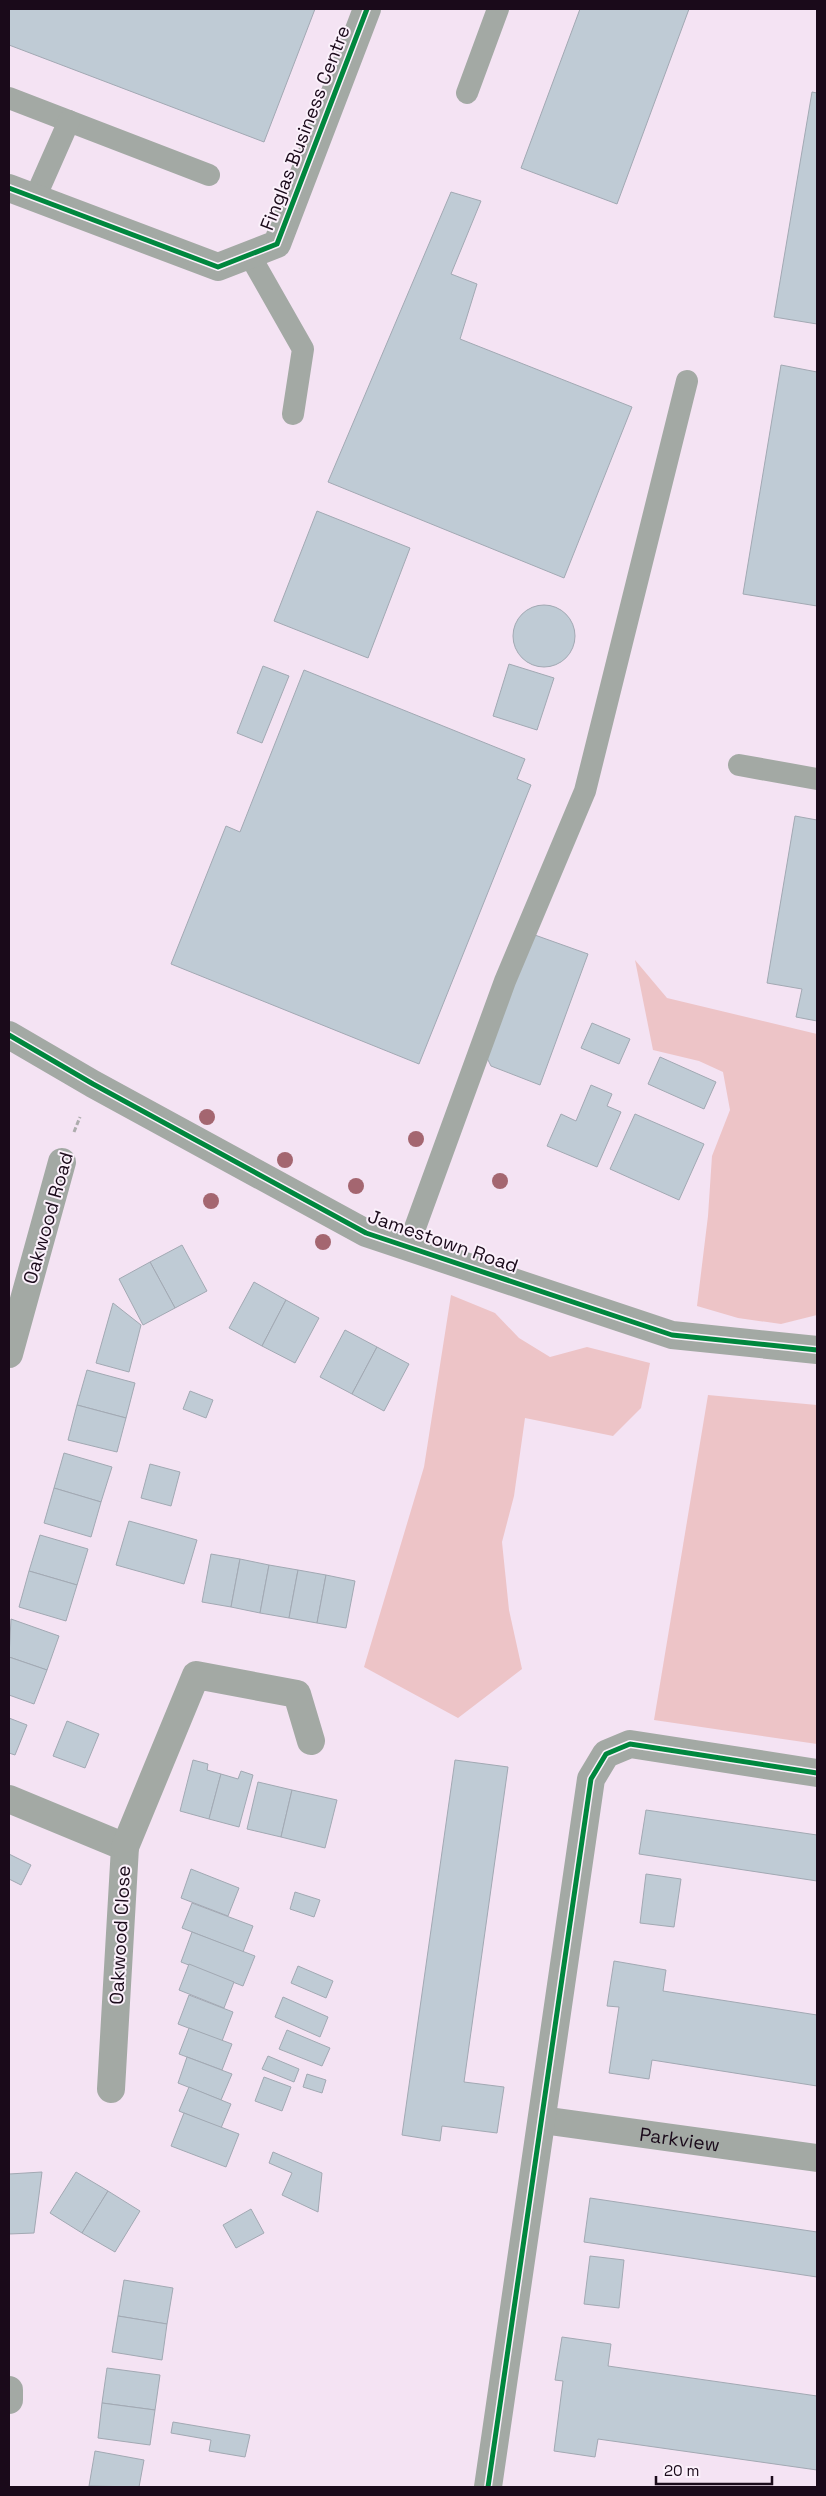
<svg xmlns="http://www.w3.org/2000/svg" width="826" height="2496" font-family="'Space Grotesk',sans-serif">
<rect width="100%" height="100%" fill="#f4e3f3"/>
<!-- green -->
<g fill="#edc4c7">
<polygon points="635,960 667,998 817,1034 817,1315 781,1324 738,1318 697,1306 708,1216 712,1156 730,1110 723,1072 699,1061 653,1050"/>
<polygon points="451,1295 495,1313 519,1338 550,1357 587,1347 650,1363 641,1408 613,1436 525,1418 514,1496 502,1542 509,1610 522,1669 458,1718 364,1667 424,1467"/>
<polygon points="708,1395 817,1405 817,1744 654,1720"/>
</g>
<!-- building -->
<g fill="#bfcbd5" stroke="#a2a9b3">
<polygon points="9,9 315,9 264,142 9,45"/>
<polygon points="580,9 689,9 617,204 521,168"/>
<polygon points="812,92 817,93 817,324 774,317"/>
<polygon points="451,192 481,201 451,274 477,284 460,339 632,407 564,578 328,482"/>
<polygon points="781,365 817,372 817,606 743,594"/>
<polygon points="317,511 410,548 368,658 274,621"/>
<circle cx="544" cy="636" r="31"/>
<polygon points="509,664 554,678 537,730 493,716"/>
<polygon points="263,666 289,676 262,743 237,733"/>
<polygon points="304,670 525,759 517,779 531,785 419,1064 171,964 226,826 240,832"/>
<polygon points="795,816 817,820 817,1021 796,1017 802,989 767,983"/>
<polygon points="532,934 588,954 540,1085 491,1066 487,1058"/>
<polygon points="592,1023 630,1039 619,1064 581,1048"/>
<polygon points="660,1057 716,1082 704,1109 648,1084"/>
<polygon points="591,1085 612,1094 607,1106 621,1112 597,1167 547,1146 561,1114 576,1121"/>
<polygon points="635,1114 704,1144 679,1200 610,1169"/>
<polygon points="182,1245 207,1291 175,1308 150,1262"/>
<polygon points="150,1262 175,1308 143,1325 119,1279"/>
<polygon points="254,1282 286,1300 262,1346 229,1328"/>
<polygon points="286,1300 319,1318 295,1363 262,1346"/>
<polygon points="113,1303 141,1325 129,1372 96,1363"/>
<polygon points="345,1330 377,1347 352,1394 320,1377"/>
<polygon points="377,1347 409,1364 384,1411 352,1394"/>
<polygon points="87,1370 135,1383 126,1418 77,1405"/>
<polygon points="190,1391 213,1400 206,1418 183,1409"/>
<polygon points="77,1405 126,1418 117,1452 68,1440"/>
<polygon points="64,1453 112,1467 101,1502 54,1488"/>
<polygon points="150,1464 180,1472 171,1506 141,1498"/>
<polygon points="54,1488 101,1502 91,1537 44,1523"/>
<polygon points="129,1521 197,1540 184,1584 116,1565"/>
<polygon points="40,1535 88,1549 77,1585 29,1571"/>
<polygon points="211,1554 240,1559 231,1607 202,1602"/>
<polygon points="240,1559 269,1565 260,1613 231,1607"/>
<polygon points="269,1565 298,1570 289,1618 260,1613"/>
<polygon points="298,1570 326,1575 317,1623 289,1618"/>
<polygon points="29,1571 77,1585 66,1621 19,1607"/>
<polygon points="326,1575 355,1581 346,1628 317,1623"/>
<polygon points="11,1619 59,1636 47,1670 9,1657"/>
<polygon points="9,1657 47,1670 34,1704 9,1695"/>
<polygon points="9,1718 27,1725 15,1755 9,1753"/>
<polygon points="67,1721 99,1734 85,1768 53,1756"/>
<polygon points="193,1760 208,1764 207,1770 221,1774 209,1819 180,1811"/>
<polygon points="455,1760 508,1767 464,2082 504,2087 497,2133 442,2126 440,2141 402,2135"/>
<polygon points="241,1771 253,1775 239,1827 209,1819 221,1774 238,1779"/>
<polygon points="258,1782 292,1790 281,1837 247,1829"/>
<polygon points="292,1790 337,1800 325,1848 281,1837"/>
<polygon points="646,1810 817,1835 817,1881 639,1854"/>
<polygon points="9,1854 31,1865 21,1885 9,1879"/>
<polygon points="191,1869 239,1888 228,1916 181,1898"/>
<polygon points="646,1874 681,1879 674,1927 640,1923"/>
<polygon points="295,1892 320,1900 314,1917 290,1909"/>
<polygon points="192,1903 253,1926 243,1952 182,1928"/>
<polygon points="192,1932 255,1956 243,1986 181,1962"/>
<polygon points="614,1961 666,1970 663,1991 817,2015 817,2086 652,2060 649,2079 609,2073 619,2007 607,2006"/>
<polygon points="189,1964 234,1982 224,2008 179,1990"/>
<polygon points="298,1966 333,1981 326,1998 291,1983"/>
<polygon points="189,1995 233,2012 222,2041 178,2024"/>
<polygon points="283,1997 328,2017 320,2037 275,2017"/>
<polygon points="189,2028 232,2044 222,2070 179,2054"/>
<polygon points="287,2030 330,2048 322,2066 279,2049"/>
<polygon points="268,2056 299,2069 294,2082 262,2069"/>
<polygon points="187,2057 232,2074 221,2100 178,2083"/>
<polygon points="307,2074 326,2080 322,2093 303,2087"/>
<polygon points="264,2077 291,2087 282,2111 255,2101"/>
<polygon points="189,2087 231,2104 221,2128 179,2111"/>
<polygon points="184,2113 239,2134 226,2167 171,2146"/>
<polygon points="273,2152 322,2173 318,2212 282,2195 292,2173 269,2163"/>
<polygon points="42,2172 34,2233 9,2234 9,2174"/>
<polygon points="76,2172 108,2191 82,2233 50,2213"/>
<polygon points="108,2191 140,2211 115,2252 82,2233"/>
<polygon points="590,2198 817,2232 817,2277 584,2242"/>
<polygon points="251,2209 264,2233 236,2248 223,2225"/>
<polygon points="590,2256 624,2260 619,2308 584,2304"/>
<polygon points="124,2280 173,2288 167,2324 118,2316"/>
<polygon points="118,2316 167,2324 162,2360 112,2352"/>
<polygon points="562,2337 611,2344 608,2366 817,2396 817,2470 598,2439 595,2457 554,2451 563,2381 555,2380"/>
<polygon points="107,2368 160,2375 155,2410 102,2403"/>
<polygon points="102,2403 155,2410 150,2445 98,2438"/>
<polygon points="173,2422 250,2435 245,2457 209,2451 211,2440 171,2433"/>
<polygon points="95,2451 144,2460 139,2487 89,2486"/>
</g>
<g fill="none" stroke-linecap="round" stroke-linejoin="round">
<!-- path -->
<polyline stroke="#adacad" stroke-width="3" stroke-dasharray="5 2.5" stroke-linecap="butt" points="74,1132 80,1117"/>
<!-- service -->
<g stroke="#a3a9a4" stroke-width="22">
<polyline points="467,93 498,9"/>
<polyline points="9,98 209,175"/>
<polyline points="35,198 69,121"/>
<polyline points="249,254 303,349 293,414"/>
<polyline points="739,765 817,779"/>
<polyline points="408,1247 505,981 585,791 687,381"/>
</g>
<!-- minor -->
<g stroke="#a3a9a4" stroke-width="28">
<polyline points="9,188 218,267 277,244 367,9"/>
<polyline points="9,1354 62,1162"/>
<polyline points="9,1799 125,1847 111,2089"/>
<polyline points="125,1847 196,1675 297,1694 311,1741"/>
<path id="s1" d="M542,2120l275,38"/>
<polyline points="9,2390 9,2400"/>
<polyline points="488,2487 591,1779 606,1754 630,1744 817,1773"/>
</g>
<!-- tertiary -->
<polyline stroke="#a3a9a4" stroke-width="28" points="9,1035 93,1084 366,1233 672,1335 817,1350"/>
<defs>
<g id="cycleway">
<polyline points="9,188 218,267 277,244 367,9"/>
<polyline points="9,1035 93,1084 366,1233 672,1335 817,1350"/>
<polyline points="488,2487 591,1779 606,1754 630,1744 817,1773"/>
</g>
</defs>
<!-- cycleway casing -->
<use href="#cycleway" stroke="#fbf1fb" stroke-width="8"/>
<!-- cycleway -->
<use href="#cycleway" stroke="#00873e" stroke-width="5"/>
</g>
<!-- trees -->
<g fill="#a46670">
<circle cx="207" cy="1117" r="8"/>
<circle cx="416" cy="1139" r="8"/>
<circle cx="285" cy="1160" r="8"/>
<circle cx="500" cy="1181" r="8"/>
<circle cx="356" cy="1186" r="8"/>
<circle cx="211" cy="1201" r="8"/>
<circle cx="323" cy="1242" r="8"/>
</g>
<g text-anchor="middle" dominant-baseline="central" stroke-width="4" stroke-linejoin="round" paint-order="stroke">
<!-- street labels -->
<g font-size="19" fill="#1a0a1a" stroke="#fbf1fb">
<text transform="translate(305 128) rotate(-69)">Finglas Business Centre</text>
<text transform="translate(48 1218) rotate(-74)">Oakwood Road</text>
<text transform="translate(443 1241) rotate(19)">Jamestown Road</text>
<text transform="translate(120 1935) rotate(-87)">Oakwood Close</text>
<text stroke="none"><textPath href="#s1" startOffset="139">Parkview</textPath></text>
</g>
</g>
<!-- border -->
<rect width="826" height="2496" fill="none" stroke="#1a0a1a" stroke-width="20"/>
<!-- scale -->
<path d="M656 2476v8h116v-8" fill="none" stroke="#1a0a1a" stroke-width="2.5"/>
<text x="664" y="2476" font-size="15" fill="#1a0a1a" stroke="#fbf1fb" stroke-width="4" paint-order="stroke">20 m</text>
</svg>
